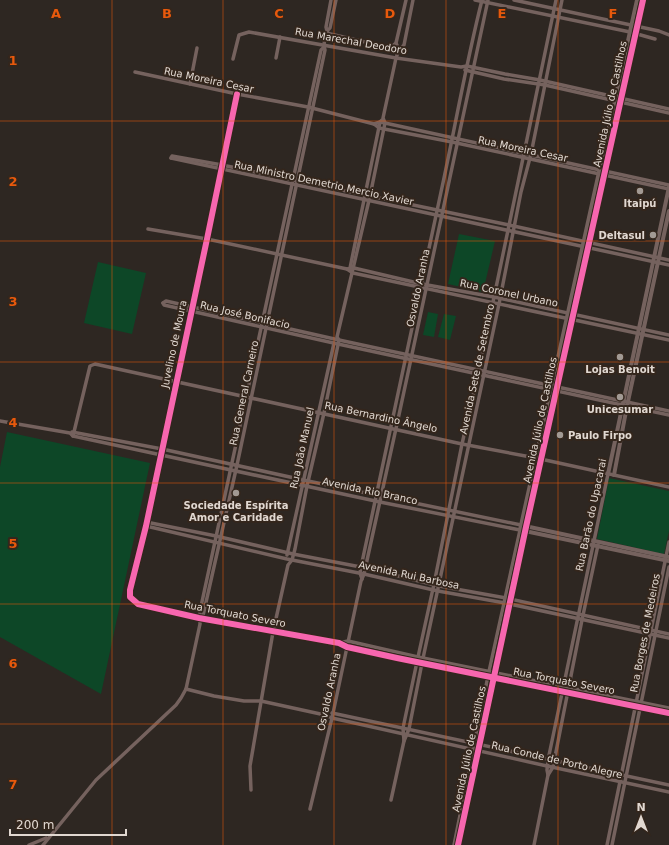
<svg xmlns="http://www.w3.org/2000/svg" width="669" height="845" font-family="'DejaVu Sans',sans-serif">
<rect width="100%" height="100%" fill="#2e2722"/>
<!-- green -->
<g fill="#0d4727">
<polygon points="459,234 495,241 483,292 448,284"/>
<polygon points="98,262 146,273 132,334 84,323"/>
<polygon points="428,312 438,314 434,337 423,335"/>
<polygon points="444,314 456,316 450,340 438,337"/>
<polygon points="7,432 150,463 101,694 0,637 0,467"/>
<polygon points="609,478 669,491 669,531 664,554 597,539"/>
</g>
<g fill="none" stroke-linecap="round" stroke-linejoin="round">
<!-- minor -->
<g stroke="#75625e" stroke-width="3.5">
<polyline points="475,0 630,32 655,39"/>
<polyline points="514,0 659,31 669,35"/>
<polyline points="327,31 326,27 331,0"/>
<polyline points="326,33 387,47 391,47 396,43"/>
<polyline points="399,50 396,43 406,0"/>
<polyline points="276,58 280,37"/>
<polyline points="233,59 239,35 249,32 396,58 461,67 467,66 505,74 540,80 669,109"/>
<polyline points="465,70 504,79 545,85 669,113"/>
<polyline points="135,72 237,94 308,107 374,124 379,128 452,142 669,189"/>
<polyline points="190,84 197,48"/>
<polyline points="237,94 207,239 146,526 130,590 130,597 138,604 199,618 339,643 347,647 397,658 669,713"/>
<polyline points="374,124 380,122 385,123 669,185"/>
<polyline points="171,158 669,265"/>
<polyline points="171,158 172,156 222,165 509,225 669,260"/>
<polyline points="148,229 207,239 347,269 354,268 422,284 494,297 669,335"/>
<polyline points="350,268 380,122 382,120"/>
<polyline points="347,269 353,273 669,340"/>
<polyline points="163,303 164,305 338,344 669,415"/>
<polyline points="163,303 166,301 339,340 669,411"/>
<polyline points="0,421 70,433 73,436 380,502 520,530 488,676 454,845"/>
<polyline points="72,432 162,449 308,481 521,525"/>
<polyline points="73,436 90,366 95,364 462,444 536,458 669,487"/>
<polyline points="146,522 216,536 293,554 366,568 439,586 506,598 669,634"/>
<polyline points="146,526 287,559 364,574 438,591 505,603 669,638"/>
<polyline points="287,555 334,343"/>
<path d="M362,579l-2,-6 1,-6c27,-125 54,-250 80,-375 14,-64 25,-129 41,-192"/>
<path d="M202,620l35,-155 88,-415c-2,-6 0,-18 5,-22l6,-28"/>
<polyline points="339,643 348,641 418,657 669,708"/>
<polyline points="186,689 214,696 244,701 261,701 325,715 332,718 547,766 669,792"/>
<polyline points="332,713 669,785"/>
<polyline points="404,741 409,729 422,663 499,304 521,192 531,154 562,0"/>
<polyline points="548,775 547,770 548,760 608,474"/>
<polyline points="251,790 250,766 273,632 288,565 292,560 295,549 307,486 324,413 339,340 337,337 370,196 385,123 383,118 396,58 399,50 404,45 413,0"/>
<polyline points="391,800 404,741 403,728 418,657 434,584 462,444 478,374 556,0"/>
<path d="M310,809l22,-91 29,-137 3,-7c43,-191 82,-383 124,-574"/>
<polyline points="29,845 46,838"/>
<polyline points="43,845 96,780 176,705 181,698 186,689 200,624 200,611 321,50 324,47"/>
<polyline points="458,845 525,531"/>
<polyline points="534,845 548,775 553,767 582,620 598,545"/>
<polyline points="607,845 669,542"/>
<polyline points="612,845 669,567"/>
</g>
<!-- tertiary -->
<g stroke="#75625e" stroke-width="4">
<polyline points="637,0 520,530 669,561"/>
<polyline points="608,474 669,187"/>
<polyline points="614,475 627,406 669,211"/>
<polyline points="525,526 669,557"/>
<polyline points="525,531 643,0"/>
</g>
<defs>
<g id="cycleway">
<polyline points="237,94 207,239 146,526 130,590 130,597 138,604 199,618 339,643 347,647 397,658 669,713"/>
<polyline points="458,845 526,527 643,0"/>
</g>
</defs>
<!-- cycleway casing -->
<use href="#cycleway" stroke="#34261c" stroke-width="8"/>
<!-- cycleway -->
<use href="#cycleway" stroke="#f766af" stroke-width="6"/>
</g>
<!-- grid -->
<path fill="none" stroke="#e8590c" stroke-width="1" stroke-opacity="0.55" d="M112,0v845M223,0v845M334,0v845M446,0v845M558,0v845M0,121h669M0,241h669M0,362h669M0,483h669M0,604h669M0,724h669"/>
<!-- markers -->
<g fill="#a29a94" stroke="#34261c" stroke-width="1.5">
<circle cx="640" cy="191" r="4"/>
<circle cx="653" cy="235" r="4"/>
<circle cx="620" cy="357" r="4"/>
<circle cx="620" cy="397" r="4"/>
<circle cx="560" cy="435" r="4"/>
<circle cx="236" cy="493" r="4"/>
</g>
<g text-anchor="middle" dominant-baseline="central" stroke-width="4" stroke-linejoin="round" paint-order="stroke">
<!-- street labels -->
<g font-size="10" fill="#e1d8d1" stroke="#34261c">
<text transform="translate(351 41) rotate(10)">Rua Marechal Deodoro</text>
<text transform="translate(209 80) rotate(12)">Rua Moreira Cesar</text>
<text transform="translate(610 104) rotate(-78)">Avenida Júlio de Castilhos</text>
<text transform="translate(523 149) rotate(12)">Rua Moreira Cesar</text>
<text transform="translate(324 183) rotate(12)">Rua Ministro Demetrio Mercio Xavier</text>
<text transform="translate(418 288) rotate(-78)">Osvaldo Aranha</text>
<text transform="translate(509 293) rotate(12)">Rua Coronel Urbano</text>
<text transform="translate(245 315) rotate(13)">Rua José Bonifacio</text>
<text transform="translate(174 344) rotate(-78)">Juvelino de Moura</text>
<text transform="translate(477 369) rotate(-78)">Avenida Sete de Setembro</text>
<text transform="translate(244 393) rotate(-78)">Rua General Carneiro</text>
<text transform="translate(381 417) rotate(12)">Rua Bernardino Ângelo</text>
<text transform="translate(540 420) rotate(-78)">Avenida Júlio de Castilhos</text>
<text transform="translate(302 448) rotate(-78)">Rua João Manuel</text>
<text transform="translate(370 491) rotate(12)">Avenida Rio Branco</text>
<text transform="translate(591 515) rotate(-78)">Rua Barão do Upacarai</text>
<text transform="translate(409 575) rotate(12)">Avenida Rui Barbosa</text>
<text transform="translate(235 614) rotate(11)">Rua Torquato Severo</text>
<text transform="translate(645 633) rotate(-79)">Rua Borges de Medeiros</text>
<text transform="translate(564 681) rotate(11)">Rua Torquato Severo</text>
<text transform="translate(329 692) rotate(-78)">Osvaldo Aranha</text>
<text transform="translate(469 749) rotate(-78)">Avenida Júlio de Castilhos</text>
<text transform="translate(557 760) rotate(13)">Rua Conde de Porto Alegre</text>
</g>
<!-- poi labels -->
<g font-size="10" font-weight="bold" fill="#e1d8d1" stroke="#34261c">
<text x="640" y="203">Itaipú</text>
<text x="645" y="235" text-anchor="end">Deltasul</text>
<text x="620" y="369">Lojas Benoit</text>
<text x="620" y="409">Unicesumar</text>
<text x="568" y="435" text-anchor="start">Paulo Firpo</text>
<text x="236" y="505">Sociedade Espírita<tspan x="236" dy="12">Amor e Caridade</tspan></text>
</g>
</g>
<g font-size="13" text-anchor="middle" font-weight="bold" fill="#e8590c" stroke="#34261c" stroke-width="4" stroke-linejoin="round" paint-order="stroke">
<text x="56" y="18">A</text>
<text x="167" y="18">B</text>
<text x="279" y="18">C</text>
<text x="390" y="18">D</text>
<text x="502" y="18">E</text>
<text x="613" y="18">F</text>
<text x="13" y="65">1</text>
<text x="13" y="186">2</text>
<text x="13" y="306">3</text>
<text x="13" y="427">4</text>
<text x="13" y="548">5</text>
<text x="13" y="668">6</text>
<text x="13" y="789">7</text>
</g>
<!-- north arrow -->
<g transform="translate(641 817)" stroke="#34261c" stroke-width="3" paint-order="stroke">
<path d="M0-3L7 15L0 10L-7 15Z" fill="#e1d8d1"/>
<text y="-6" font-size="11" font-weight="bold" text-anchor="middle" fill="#e1d8d1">N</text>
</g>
<!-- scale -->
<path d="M10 829v6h116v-6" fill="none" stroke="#e1d8d1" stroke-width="2"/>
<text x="16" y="829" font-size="12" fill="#e1d8d1" stroke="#34261c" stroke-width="3" paint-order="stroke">200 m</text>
</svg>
